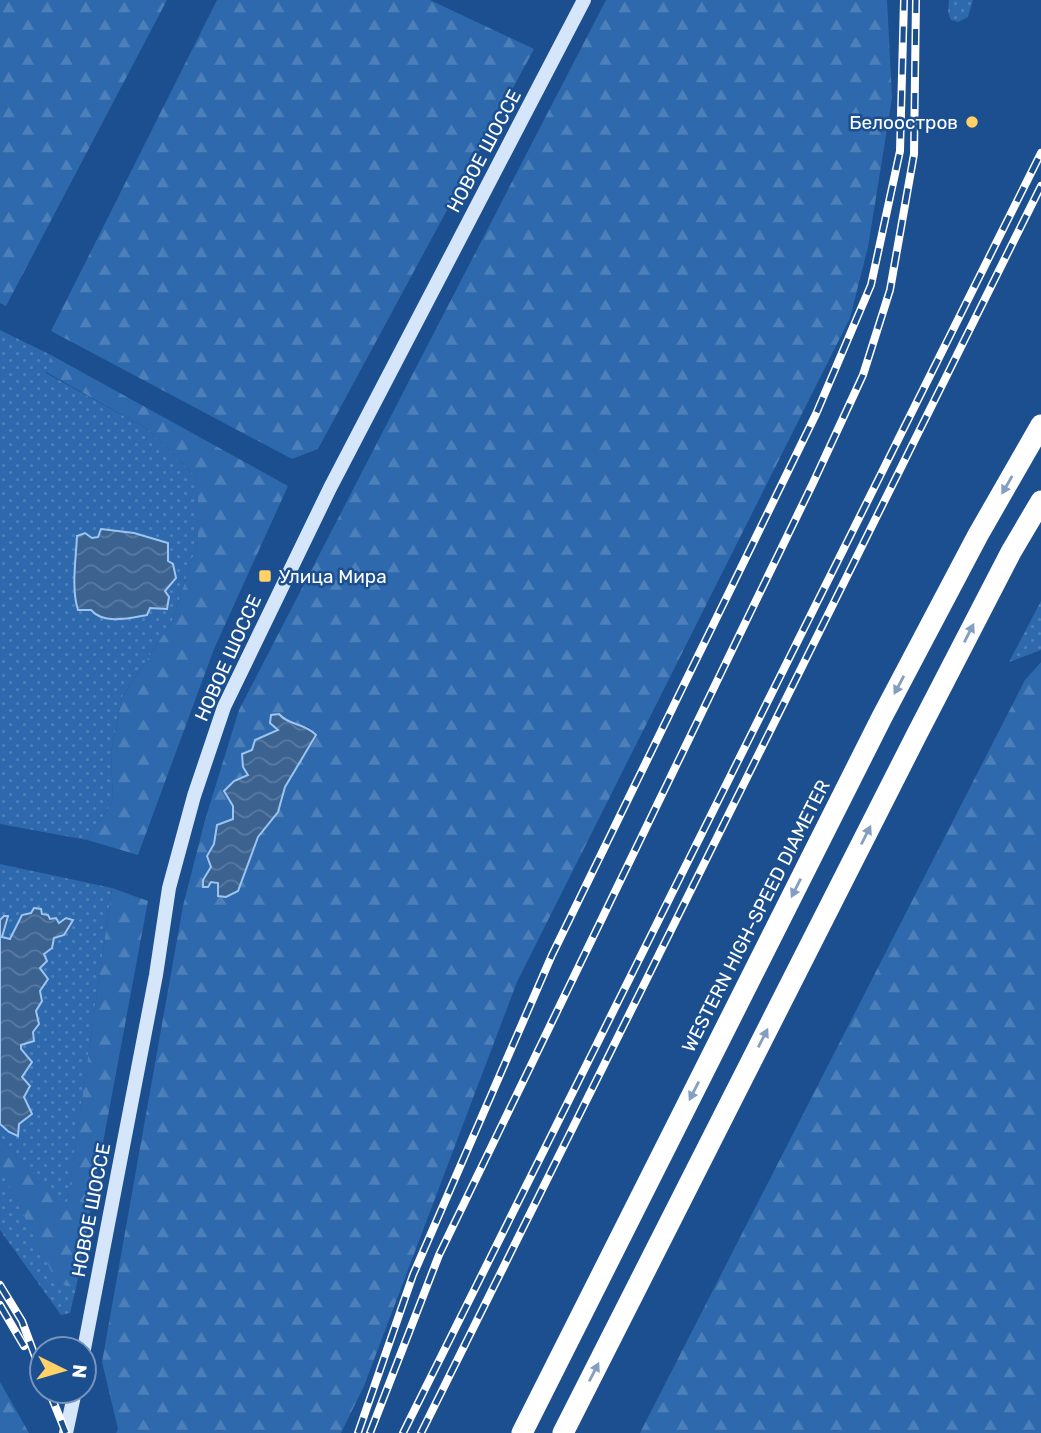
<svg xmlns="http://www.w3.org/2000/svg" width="1041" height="1433" font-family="Rubik,sans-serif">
<defs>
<pattern id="grass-dots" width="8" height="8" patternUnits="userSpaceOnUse" patternTransform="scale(1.75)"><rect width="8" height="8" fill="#2e69ad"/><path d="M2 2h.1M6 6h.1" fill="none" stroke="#4d80b9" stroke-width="1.8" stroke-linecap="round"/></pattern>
<pattern id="forest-firs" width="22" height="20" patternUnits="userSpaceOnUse" patternTransform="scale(1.75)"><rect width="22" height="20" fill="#2e69ad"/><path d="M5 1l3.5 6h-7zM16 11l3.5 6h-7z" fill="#4d80b9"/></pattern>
<pattern id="water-waves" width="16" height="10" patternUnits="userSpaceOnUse" patternTransform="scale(1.75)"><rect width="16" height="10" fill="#3c6290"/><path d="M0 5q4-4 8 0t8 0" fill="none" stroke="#597aa1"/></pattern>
</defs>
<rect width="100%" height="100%" fill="#1b4f8f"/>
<!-- grass -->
<g fill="url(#grass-dots)" fill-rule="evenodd">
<polygon points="949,0 973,0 968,17 958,22 951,20 948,13"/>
<path d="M0,330l51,25 -5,18 103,57 49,49v62l-26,81 -50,75 -11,55 2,49 -26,39 -87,-16zM98,537l71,50 -19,21 -54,7 -5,-5 1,-72z"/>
<polygon points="1041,601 1041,650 1009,662"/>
<path d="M0,864l112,24 -46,325 -66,-75v-14l9,8c25,-22 10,-58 12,-87l12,-13 7,-41v-23l19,-45 -28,-10 -14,10 -7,16 -9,-2 6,-20 -7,3z"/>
<polygon points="0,1171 4,1174 57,1282 76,1288 70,1313 61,1315 0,1230"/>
</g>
<!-- forest -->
<g fill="url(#forest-firs)" fill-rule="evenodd">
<polygon points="0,0 167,0 6,306 0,303"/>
<polygon points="217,0 430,0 534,49 318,449 292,459 51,331"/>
<path d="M606,0h281l5,98 -24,149 -18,71 -333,664 -153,404 -23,47h-225l2,-4 -16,-67 81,-456 22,-86 34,-110zM285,721l24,6 7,8 -31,52 -7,25 -20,25 -20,54 -20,-8 -15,-3 8,-13 -4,-11 7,-12 3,-19 16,-6 1,-38 14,-6 7,-35 24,-10z"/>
<polygon points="51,355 288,486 214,649 138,855 87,840 113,801 111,752 122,697 172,622 198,541 198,479 149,430 46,372"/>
<polygon points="1041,662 1041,1433 640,1433 1025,680"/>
<polygon points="112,888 148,901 76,1288 57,1283 4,1175 0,1171 0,1138 66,1212"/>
<polygon points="0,1382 29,1433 30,1433 0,1433"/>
</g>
<!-- water -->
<g fill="url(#water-waves)" stroke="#9cc4f0" stroke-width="2">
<path d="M101,529l33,4 34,10v18l5,3 3,14 -11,13 4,6 -2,12 -17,-1 -3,7c-17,3 -43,10 -56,-5h-13c-7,-22 -2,-51 -1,-74l8,-3 7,5 6,-1z"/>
<path d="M279,714c10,12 26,9 37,21l-31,52 -7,25 -20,25 -20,54 -12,6 -8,-1v-13l-7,-1 -3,5h-5v-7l8,-13 -4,-11 7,-12 3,-19 16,-6v-13l-9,-15 10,-10 14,-6 -5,-8 -1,-13 10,-4 3,-10 23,-10 -8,-7 1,-8z"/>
<polygon points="34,908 41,909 42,914 48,915 50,919 56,918 59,923 66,918 73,920 64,935 54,938 52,948 44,954 47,961 40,968 48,979 40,991 42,1001 36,1011 39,1024 33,1032 34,1041 21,1045 21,1049 32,1062 22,1077 30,1086 24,1097 32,1114 19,1124 18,1136 9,1132 0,1124 0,920 4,916 8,916 2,937 10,939 22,915 31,913"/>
</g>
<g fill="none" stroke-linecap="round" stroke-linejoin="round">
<!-- secondary -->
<g stroke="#d6e6fa" stroke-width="14">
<polyline points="84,1349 156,975 169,888 194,796 224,707 330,488 584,0"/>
<polyline points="66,1433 75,1391"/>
</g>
<!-- highway -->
<g stroke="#fff" stroke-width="21">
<polyline points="522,1433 882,717 978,535 1041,425"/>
<polyline points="563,1433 916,736 1011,552 1041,501"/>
</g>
<defs>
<g id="rail">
<polyline points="0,1285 22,1321 42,1375"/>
<polyline points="0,1305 24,1346"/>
<polyline points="49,1391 66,1433"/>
<polyline points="358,1433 413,1275 552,955 816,414 871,285 900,151 904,0"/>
<polyline points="370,1433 439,1255 813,483 863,375 890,290 914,154 916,0"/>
<polyline points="403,1433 1041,153"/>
<polyline points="421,1433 1041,186"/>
</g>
</defs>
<!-- rail casing -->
<use href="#rail" stroke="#fff" stroke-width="8"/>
<!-- rail -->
<use href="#rail" stroke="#1b4f8f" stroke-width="5" stroke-dasharray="16" stroke-linecap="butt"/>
</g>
<!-- one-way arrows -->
<defs><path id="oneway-solid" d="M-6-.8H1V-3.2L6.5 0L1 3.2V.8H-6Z" transform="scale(1.75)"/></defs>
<g fill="#829ec1">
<use href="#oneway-solid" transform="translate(1007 485) rotate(120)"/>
<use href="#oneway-solid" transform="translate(969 633) rotate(-63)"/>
<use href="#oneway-solid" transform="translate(899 685) rotate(118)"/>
<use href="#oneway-solid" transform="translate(866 835) rotate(-63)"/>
<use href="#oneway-solid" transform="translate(796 888) rotate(117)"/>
<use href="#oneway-solid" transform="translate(763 1038) rotate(-63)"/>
<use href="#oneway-solid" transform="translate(694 1091) rotate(117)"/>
<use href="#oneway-solid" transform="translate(594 1372) rotate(-63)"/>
</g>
<!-- markers -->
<g fill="#ffd166" stroke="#1b4f8f" stroke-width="2.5">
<circle cx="972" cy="122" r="7"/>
<rect x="258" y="569" width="14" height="14" rx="3.5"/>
</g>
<g text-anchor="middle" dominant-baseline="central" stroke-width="5" stroke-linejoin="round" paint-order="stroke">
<!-- poi labels -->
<g font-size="19" fill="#fff" stroke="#1b4f8f" text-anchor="end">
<text x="958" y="122">Белоостров</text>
<text x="279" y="576" text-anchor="start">Улица Мира</text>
</g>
<!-- street labels -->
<g font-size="19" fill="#fff" stroke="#1b4f8f">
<text transform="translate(484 151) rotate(-62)">НОВОЕ ШОССЕ</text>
<text transform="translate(228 658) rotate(-66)">НОВОЕ ШОССЕ</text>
<text transform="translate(756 916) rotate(-63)">WESTERN HIGH-SPEED DIAMETER</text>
<text transform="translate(91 1210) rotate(-79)">НОВОЕ ШОССЕ</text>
</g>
</g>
<!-- north arrow -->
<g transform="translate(63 1370) rotate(95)"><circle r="33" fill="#1b4f8f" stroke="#7695bc" stroke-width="2"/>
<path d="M0-5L12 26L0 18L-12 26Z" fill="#ffd166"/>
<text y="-10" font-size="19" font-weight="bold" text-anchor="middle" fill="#ffffff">N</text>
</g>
</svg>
